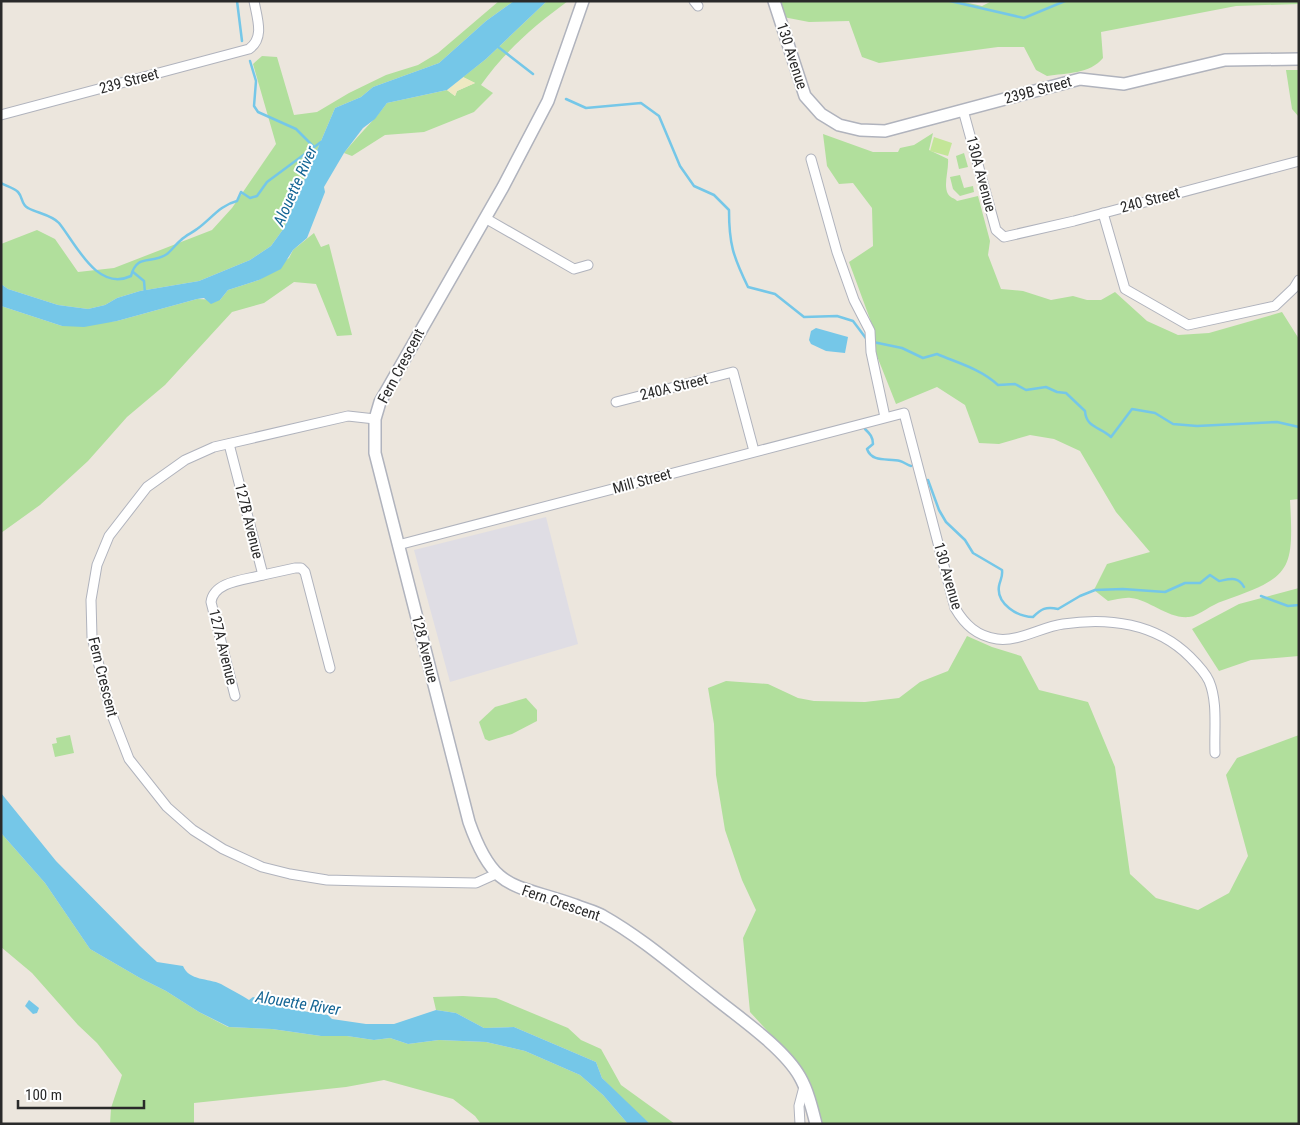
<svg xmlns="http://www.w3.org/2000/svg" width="1300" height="1125" font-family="'Roboto Condensed',sans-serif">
<rect width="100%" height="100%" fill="#ece6dd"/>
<!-- industrial -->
<polygon fill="#dfdde4" points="546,517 578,644 450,682 414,550"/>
<!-- green -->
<g fill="#b1df9c">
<polygon points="499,1 514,1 486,21 439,63 373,87 361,97 335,108 284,228 271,246 250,260 199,281 140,291 117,298 105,305 88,309 58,305 8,289 1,284 1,244 37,230 55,239 78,272 114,268 212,230 232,208 276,144 253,64 262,56 277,57 294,115 317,112 349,93 386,75 418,65 438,53"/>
<path d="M547,1h21c-33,24 -64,51 -87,84l12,8 -19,19 -50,20 -39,3 -33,21 -8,-3c14,-18 30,-32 43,-50l60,-13 8,6 2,-5 18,-8 -12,-6 23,-18z"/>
<path d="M774,1h186l22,5 10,-5h307v3l-63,2 -135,26 2,26c-13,16 -37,15 -56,18l-11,-6 -12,-23h-26l-119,16 -17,-6 -13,-36 -40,1 -31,-6z"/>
<polygon points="1286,70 1299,70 1299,117 1292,109"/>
<path d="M933,133l-4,17 19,9c1,11 -5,26 0,35 2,4 7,4 9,7l21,-5 12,45 -2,14 13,34 22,2 28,9 22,-4 14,4h14l14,-8 32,29 31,14 31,-2 73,-21 17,27v160l-9,1c4,72 1,77 -67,101 -11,3 -24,15 -34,16 -21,2 -39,-17 -58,-19 -7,-1 -16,2 -23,3l-14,-11 13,-26 43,-12 -34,-40 -36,-61 -26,-12 -24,-4 -31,9 -20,-1 -14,-38 -28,-18 -41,17 -21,-53 -1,-21 -25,-68 24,-16 -1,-38 -19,-25 -14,1 -12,-18 -4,-32 50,18h25l2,-4 14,-3z"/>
<polygon points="964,153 968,167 959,169 956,156"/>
<polygon points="960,175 964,188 973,186 974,192 960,196 953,189 950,177"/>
<polygon points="314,233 321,247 329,244 352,335 337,336 316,284 294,282 264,303 232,312 165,385 127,417 88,461 40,505 1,533 1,306 62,326 117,321 197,299 220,300 228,290 259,280 289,258 293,250"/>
<polygon points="1299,588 1299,656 1251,660 1219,671 1192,629 1239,604"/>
<polygon points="967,636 992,647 1021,656 1039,690 1088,702 1115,767 1130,874 1156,898 1198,910 1229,893 1248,856 1226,775 1237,758 1299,735 1299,1124 822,1124 810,1082 796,1062 750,1012 743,938 756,910 742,880 725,830 716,775 714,724 708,688 726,681 768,684 798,698 814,701 865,702 899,698 920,682 948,671"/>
<polygon points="526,698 537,710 537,721 512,734 489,741 485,739 479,722 495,707"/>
<polygon points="70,735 74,753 55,757 52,744 57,743 56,738"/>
<polygon points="1,833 45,883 90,949 140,978 166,991 199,1012 228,1027 272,1029 321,1036 347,1036 374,1040 390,1038 408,1044 439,1040 486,1042 525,1051 580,1075 603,1095 628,1124 481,1124 475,1116 453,1099 384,1080 346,1087 194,1103 194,1124 110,1124 111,1108 122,1075 97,1043 78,1025 32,973 1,947"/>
<polygon points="463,996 496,998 568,1028 581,1040 601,1049 621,1085 675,1124 650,1124 630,1107 602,1078 596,1062 514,1027 484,1028 456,1013 436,1010 433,997"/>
</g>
<!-- sand -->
<polygon fill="#efe9c2" points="463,77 475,83 457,91 455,96 447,90"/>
<!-- pitch -->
<polygon fill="#c3e698" points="934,137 952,143 948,156 930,151"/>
<!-- water -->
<g fill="#75c7e8">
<polygon points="514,1 547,1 486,59 447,90 387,103 375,119 363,128 344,153 324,187 325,192 307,238 293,250 281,269 259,280 228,290 220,300 211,304 204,298 197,299 117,321 84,327 62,326 1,306 1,284 8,289 58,305 88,309 105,305 117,298 140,291 199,281 250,260 271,246 284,228 335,108 361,97 373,87 439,63 486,21"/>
<polygon points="816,328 848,337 845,353 826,351 811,344 809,340 811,331"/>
<path d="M1,793l55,68 84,85 17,16 26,4c6,15 25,12 38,18 9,5 20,11 28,16l4,-3 37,12 38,6 4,4 34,5h28l42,-14 20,3 28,15 30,-1 82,35 6,16 48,46h-22l-25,-29 -23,-20 -55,-24 -39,-9 -47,-2 -31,4 -18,-6 -16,2 -27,-4h-26l-49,-7 -43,-2 -30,-15 -33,-21 -26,-13 -50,-29 -45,-66 -44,-50z"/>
<polygon points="29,1000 39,1008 37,1013 33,1014 25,1006"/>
</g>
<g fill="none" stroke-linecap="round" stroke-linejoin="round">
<!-- stream -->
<g stroke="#75c7e8" stroke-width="2.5">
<polyline points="237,1 242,41"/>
<polyline points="950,1 1024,18 1065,1"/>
<polyline points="497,46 533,74"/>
<polyline points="250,61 256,81 254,106 258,112 296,129 313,146"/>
<path d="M566,99l20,9 55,-5 18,13 21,50 14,20 20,9 15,15c0,34 4,46 19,77l27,7 29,23 33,-1 16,5 15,20"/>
<path d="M1,183c5,3 13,5 17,9 5,5 3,13 10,16 9,5 24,7 31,15 17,21 38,69 72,53 6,-23 20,-11 36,-22 5,-4 9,-10 14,-14 5,-5 11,-7 16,-11 13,-9 23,-24 40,-28l4,-9 9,6 7,-2 10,-14 54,-40"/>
<polyline points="133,272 144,281 145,293"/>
<path d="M873,342l29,6 21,10 14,-4c21,9 44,15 61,31l17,-1 11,6 20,-3 11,5 9,1 19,18c1,17 16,16 26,26l21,-28 23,4 18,11 24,2 80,-4 22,5"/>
<path d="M865,429c5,5 8,8 8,15l-6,5c5,14 21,9 33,12 4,1 7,4 11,5"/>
<path d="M928,480l11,30 7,12 19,18 8,13 29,17c1,7 -2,10 -3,16 -3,18 19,31 34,31 8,-8 13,-11 25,-8l22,-13 15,-6 28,-1 42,3 20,-9h15l10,-8 9,6c11,-2 19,-5 25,6"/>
<polyline points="1261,596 1288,606 1299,605"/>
</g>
<defs>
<g id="minor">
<polyline points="694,1 698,6"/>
<polyline points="963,110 996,230 1004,237 1074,221 1299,161"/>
<path d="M1,115l248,-66c16,-11 8,-31 5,-48"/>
<polyline points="811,159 837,252 854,300 870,331 871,352 885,417"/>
<polyline points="1103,213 1125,289 1188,325 1275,306 1294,288 1299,280"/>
<polyline points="485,218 574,269 588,265"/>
<polyline points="616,402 733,372 754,451"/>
<polyline points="375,419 348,416 214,447 185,460 147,487 109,536 97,565 91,600 92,637 110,710 129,759 167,807 193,830 223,849 262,867 290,874 327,880 365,881 476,883 496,874"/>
<polyline points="229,444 263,575 295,568 301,568 305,572 330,668"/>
<path d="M398,545l506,-132 51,195c10,17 22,28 42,31 22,3 44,-12 66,-15 45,-7 93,-1 127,33 7,7 15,15 19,24 9,21 5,49 6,72"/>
<path d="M235,696l-24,-94c3,-21 34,-22 52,-27"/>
<polyline points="800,1124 799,1106 804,1087"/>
</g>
<g id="tertiary">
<path d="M583,1l-35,100 -45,86 -123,215 -5,17v34l94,369c25,71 44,61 106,83 9,4 20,6 28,11 39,22 73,52 108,79 26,21 73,53 89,82 8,14 12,31 16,47"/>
<polyline points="774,1 805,96 821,114 839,125 860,130 885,131 1080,79 1124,84 1225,60 1299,59"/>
</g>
</defs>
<!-- minor casing -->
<use href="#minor" stroke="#b0b3bd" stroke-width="11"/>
<!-- tertiary casing -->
<use href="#tertiary" stroke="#b0b3bd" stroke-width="14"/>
<!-- minor -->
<use href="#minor" stroke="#fff" stroke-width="9"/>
<!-- tertiary -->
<use href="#tertiary" stroke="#fff" stroke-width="11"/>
</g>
<g text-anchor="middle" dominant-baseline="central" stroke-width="4" stroke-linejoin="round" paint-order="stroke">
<!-- street labels -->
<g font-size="15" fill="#2a2a2a" stroke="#fff">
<text transform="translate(792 56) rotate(72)">130 Avenue</text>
<text transform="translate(129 81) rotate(-15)">239 Street</text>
<text transform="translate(1038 90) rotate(-15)">239B Street</text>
<text transform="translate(981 174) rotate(75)">130A Avenue</text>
<text transform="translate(1150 200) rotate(-15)">240 Street</text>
<text transform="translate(401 366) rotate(-62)">Fern Crescent</text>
<text transform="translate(674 387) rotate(-14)">240A Street</text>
<text transform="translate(642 481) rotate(-15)">Mill Street</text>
<text transform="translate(249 521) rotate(76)">127B Avenue</text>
<text transform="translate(948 576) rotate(74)">130 Avenue</text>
<text transform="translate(223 647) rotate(76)">127A Avenue</text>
<text transform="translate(425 649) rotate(76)">128 Avenue</text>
<text transform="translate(103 677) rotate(76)">Fern Crescent</text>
<text transform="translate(561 903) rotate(19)">Fern Crescent</text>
</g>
<!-- water labels -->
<g font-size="16" font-style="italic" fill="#146594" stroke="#fff">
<text transform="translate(295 186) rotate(-66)">Alouette River</text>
<text transform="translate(298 1003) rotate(9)">Alouette River</text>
</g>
</g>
<!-- border -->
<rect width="1300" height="1125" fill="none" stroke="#2a2a2a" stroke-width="5"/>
<!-- scale -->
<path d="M18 1100v8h126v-8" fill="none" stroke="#2a2a2a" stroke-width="2.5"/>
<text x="25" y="1100" font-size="15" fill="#2a2a2a" stroke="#ffffff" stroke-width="4" paint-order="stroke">100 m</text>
</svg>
